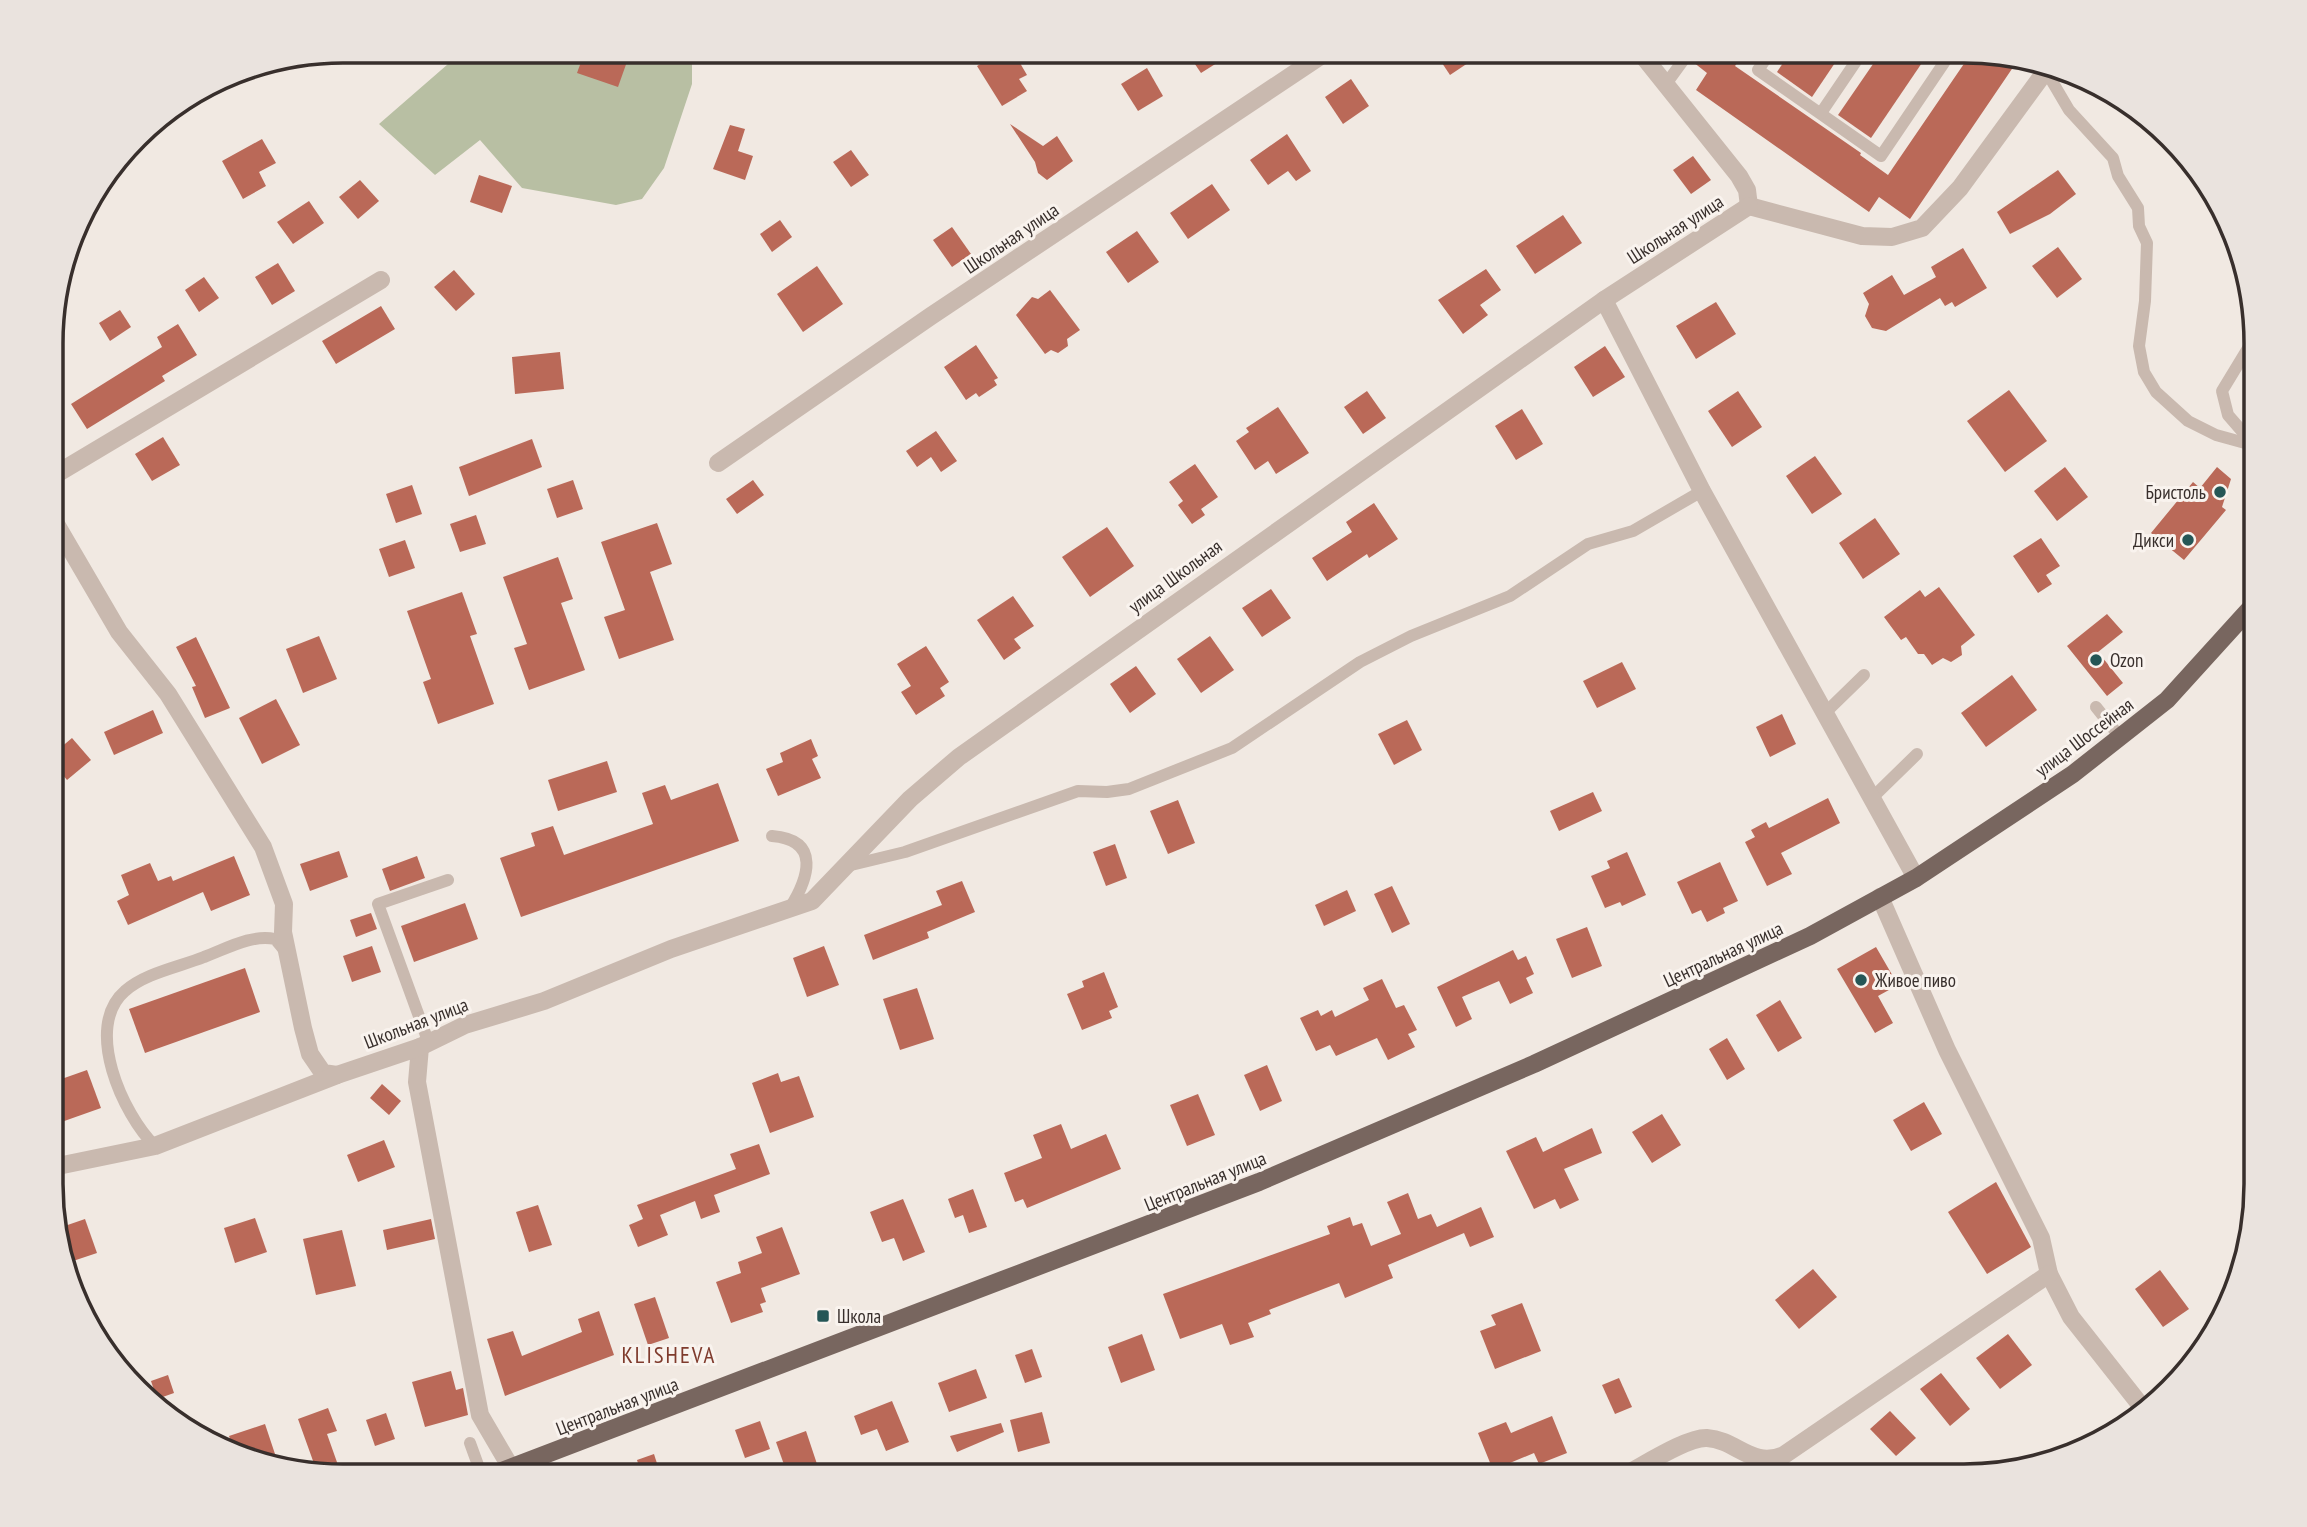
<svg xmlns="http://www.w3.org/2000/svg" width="2307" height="1527" font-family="'PT Sans Narrow',sans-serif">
<rect width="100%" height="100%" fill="#f1e9e2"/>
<!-- green -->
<polygon fill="#b8bfa3" points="463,51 692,51 692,84 664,168 642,199 616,205 522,188 480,140 435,175 379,124"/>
<!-- building -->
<g fill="#ba6958">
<polygon points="585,51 615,51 629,56 618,87 577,73"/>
<polygon points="1003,51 1013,51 1027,75 1019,79 1027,91 1002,106 977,66"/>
<polygon points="1186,51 1236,51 1201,73"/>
<polygon points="1434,51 1486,51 1450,75"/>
<polygon points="1699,51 1746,51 1735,66 1861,153 1860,155 1888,175 1972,52 2018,60 1910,219 1879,197 1869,212 1696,90 1707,73 1693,62"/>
<polygon points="1791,51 1843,51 1812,97 1777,72"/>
<polygon points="1882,51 1930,51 1871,138 1838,115"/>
<polygon points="1147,68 1163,96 1138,111 1121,84"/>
<polygon points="1351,79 1369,106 1343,124 1325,97"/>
<polygon points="1010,124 1043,146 1057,136 1073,161 1047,180 1038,173 1035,162"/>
<polygon points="730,125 745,129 738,151 753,156 745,180 713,169"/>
<polygon points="1287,134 1311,171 1296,181 1288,171 1268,185 1250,160"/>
<polygon points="262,139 276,163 259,172 266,186 243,199 222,161"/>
<polygon points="851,150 869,175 851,187 833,162"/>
<polygon points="1693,156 1711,180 1691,194 1673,170"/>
<polygon points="2058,170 2076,194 2050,214 2010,234 1997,212"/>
<polygon points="479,175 512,186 502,213 470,202"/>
<polygon points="360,180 379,201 358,219 339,197"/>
<polygon points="1212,184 1230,210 1188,239 1170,213"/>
<polygon points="309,201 324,223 293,244 277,222"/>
<polygon points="1563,215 1582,243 1535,274 1516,246"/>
<polygon points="780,220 792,237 772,252 760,234"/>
<polygon points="952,227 971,254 952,267 933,240"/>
<polygon points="1137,231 1159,262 1128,283 1106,252"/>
<polygon points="2058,247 2082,279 2057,298 2032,266"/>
<polygon points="1963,248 1987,288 1955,307 1952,302 1945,306 1940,298 1886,331 1872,328 1865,316 1869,304 1863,293 1892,275 1904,295 1936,277 1931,267"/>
<polygon points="278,263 295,291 272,305 255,277"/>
<polygon points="817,266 843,304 803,332 777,294"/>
<polygon points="1486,269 1501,290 1480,305 1488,315 1463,334 1438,300"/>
<polygon points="454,270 475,294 456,311 434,287"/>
<polygon points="204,277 219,298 199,312 185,290"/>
<polygon points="1050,290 1080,330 1067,339 1068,346 1058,353 1051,350 1045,354 1016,315 1032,297 1038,299"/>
<polygon points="1716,302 1736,334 1696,359 1676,326"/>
<polygon points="381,306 395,329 336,364 322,341"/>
<polygon points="120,310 131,327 110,341 99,323"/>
<polygon points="178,324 197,355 162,376 165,381 87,429 71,404 162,347 157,337"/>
<polygon points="976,345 998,378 994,380 997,385 979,397 976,393 966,400 944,367"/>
<polygon points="1605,346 1625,377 1593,397 1574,367"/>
<polygon points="560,352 564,389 515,394 512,357"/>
<polygon points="2009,390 2047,441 2005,472 1967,421"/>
<polygon points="1367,391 1386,418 1363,434 1344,407"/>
<polygon points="1738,391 1762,427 1732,447 1708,411"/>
<polygon points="1278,407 1309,453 1276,474 1268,461 1255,470 1236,441 1249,432 1246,428"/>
<polygon points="1522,409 1543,444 1516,460 1495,426"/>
<polygon points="936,431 957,461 941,472 931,457 917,467 906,451"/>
<polygon points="163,437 180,465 152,481 135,454"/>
<polygon points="532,439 542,467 469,496 459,467"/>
<polygon points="1815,456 1842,494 1812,514 1786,476"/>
<polygon points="1195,464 1218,497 1201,509 1205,515 1192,524 1178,505 1183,501 1169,482"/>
<polygon points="2065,467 2088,497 2057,521 2034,491"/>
<polygon points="2217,467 2231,479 2222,507 2226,510 2184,560 2151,533 2193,482 2200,488"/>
<polygon points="573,480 583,509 557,518 547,489"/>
<polygon points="753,480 764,495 737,514 726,499"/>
<polygon points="412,485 422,514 396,523 386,494"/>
<polygon points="1374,503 1398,539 1369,558 1367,554 1327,581 1312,558 1352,532 1346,522"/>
<polygon points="476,515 486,544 460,552 450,524"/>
<polygon points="1875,518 1900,554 1863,579 1839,543"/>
<polygon points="657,523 672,564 650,572 674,640 619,659 604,617 625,610 601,542"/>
<polygon points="1107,527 1134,566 1090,597 1062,557"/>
<polygon points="2041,538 2060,566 2046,575 2052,584 2038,593 2013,556"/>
<polygon points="405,540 415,568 389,577 379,549"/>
<polygon points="558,557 573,599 561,603 585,670 529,690 514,648 527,644 503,577"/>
<polygon points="1939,587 1975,635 1961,646 1962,655 1951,662 1943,658 1932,665 1924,654 1918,654 1906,637 1901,640 1884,617 1920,590 1925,597"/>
<polygon points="1271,589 1291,618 1262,637 1242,608"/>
<polygon points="462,592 477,634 470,636 494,704 438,724 423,682 431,679 407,611"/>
<polygon points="1013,596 1034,626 1014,639 1021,648 1004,660 977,620"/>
<polygon points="2107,614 2123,632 2098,652 2123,683 2107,696 2067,646"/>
<polygon points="319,636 337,679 303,693 286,649"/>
<polygon points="1210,636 1234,670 1201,693 1177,659"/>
<polygon points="196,637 230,708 205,718 192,687 196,686 176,647"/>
<polygon points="926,646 949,682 940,688 945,696 916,715 901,692 911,686 897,664"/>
<polygon points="1622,662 1636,689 1597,708 1583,681"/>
<polygon points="1136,666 1156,694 1130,713 1110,684"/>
<polygon points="2012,675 2037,710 1986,747 1961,713"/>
<polygon points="276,699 300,745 262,764 239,718"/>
<polygon points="153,710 163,733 114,755 104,732"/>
<polygon points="1782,714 1796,744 1770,757 1756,727"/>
<polygon points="1407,720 1422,750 1394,765 1378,734"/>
<polygon points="72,738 91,760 67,780 53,763 53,754"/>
<polygon points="811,739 818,756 812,759 821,778 778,796 766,769 783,762 780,753"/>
<polygon points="607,761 617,792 558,811 548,780"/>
<polygon points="718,783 739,841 521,917 500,858 535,846 531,833 553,826 564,855 653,824 642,793 665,785 671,800"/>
<polygon points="1593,792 1602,811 1559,831 1550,811"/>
<polygon points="1828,798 1840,823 1781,853 1792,874 1767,886 1745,842 1755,837 1751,830 1766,822 1769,828"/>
<polygon points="1178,800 1195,843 1168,854 1150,811"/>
<polygon points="1115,844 1127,878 1106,886 1093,852"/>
<polygon points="339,851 348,877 310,891 300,864"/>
<polygon points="1627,852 1646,895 1622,906 1620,902 1605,908 1591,876 1610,868 1607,861"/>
<polygon points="234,856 250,895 211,911 203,892 128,925 117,901 129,895 121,875 150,863 158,881 171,876 173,881"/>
<polygon points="417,856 425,878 390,891 382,869"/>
<polygon points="1720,862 1738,901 1723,908 1725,913 1707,922 1701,910 1692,914 1677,882"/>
<polygon points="962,881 975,912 927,932 929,938 873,960 864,935 942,905 936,891"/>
<polygon points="1392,886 1410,924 1392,933 1374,894"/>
<polygon points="1347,890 1356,911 1324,926 1315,905"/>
<polygon points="465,903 478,939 414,962 401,926"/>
<polygon points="371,913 377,929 356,937 350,920"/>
<polygon points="1587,927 1602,966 1572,978 1556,939"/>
<polygon points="372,946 381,972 352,982 343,956"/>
<polygon points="824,946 839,985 807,997 793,958"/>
<polygon points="1876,947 1898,985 1878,996 1893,1023 1875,1033 1837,969"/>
<polygon points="1513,950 1518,960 1526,956 1534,974 1526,978 1533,993 1510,1004 1499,981 1462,997 1472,1019 1456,1027 1437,987"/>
<polygon points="245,968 260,1012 145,1053 129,1009"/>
<polygon points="1104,972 1118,1007 1109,1011 1112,1018 1082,1030 1067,994 1084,987 1082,981"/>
<polygon points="1382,979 1396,1008 1404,1005 1417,1030 1408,1034 1415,1047 1388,1060 1377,1038 1336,1056 1330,1045 1316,1051 1300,1018 1318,1010 1321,1016 1332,1010 1335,1017 1369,1000 1363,988"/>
<polygon points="917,988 934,1039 900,1050 883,999"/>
<polygon points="1780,1000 1802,1038 1778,1052 1756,1015"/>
<polygon points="1727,1038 1745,1069 1727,1080 1709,1049"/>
<polygon points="1267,1065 1282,1101 1260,1111 1244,1075"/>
<polygon points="87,1070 101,1108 53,1125 53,1082"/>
<polygon points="778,1073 781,1082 799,1076 814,1117 770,1133 752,1083"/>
<polygon points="382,1084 401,1101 389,1115 370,1098"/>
<polygon points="1198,1094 1215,1135 1187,1146 1170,1105"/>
<polygon points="1924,1102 1942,1134 1911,1151 1893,1120"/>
<polygon points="1662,1114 1681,1145 1652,1163 1632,1132"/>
<polygon points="1061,1124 1071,1149 1106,1134 1121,1169 1027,1208 1023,1199 1015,1202 1004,1173 1042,1158 1033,1135"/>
<polygon points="1592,1128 1602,1153 1564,1169 1579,1200 1560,1209 1555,1199 1534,1209 1506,1151 1536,1137 1543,1152"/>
<polygon points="384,1140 395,1167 358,1182 347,1155"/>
<polygon points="759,1144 770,1174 714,1195 720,1212 701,1219 695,1201 660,1215 668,1235 638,1247 629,1225 643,1219 637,1205 736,1169 730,1154"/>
<polygon points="1996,1182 2031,1247 1987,1274 1948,1212"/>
<polygon points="973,1189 987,1227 969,1233 963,1215 955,1218 948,1199"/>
<polygon points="1408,1193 1418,1219 1431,1214 1437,1227 1481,1207 1494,1237 1470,1247 1464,1233 1388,1265 1393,1278 1345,1298 1339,1283 1269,1310 1271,1314 1248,1323 1254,1337 1230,1345 1222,1324 1180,1339 1163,1294 1330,1234 1327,1226 1350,1217 1353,1226 1362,1223 1371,1246 1401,1234 1387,1202"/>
<polygon points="903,1199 925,1252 903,1261 894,1238 882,1242 870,1212"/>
<polygon points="538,1205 552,1245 529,1252 516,1212"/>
<polygon points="255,1218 267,1252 235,1263 224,1228"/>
<polygon points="85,1219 97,1253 67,1263 56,1229"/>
<polygon points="431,1219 435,1239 387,1250 383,1230"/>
<polygon points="782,1227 800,1274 761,1288 766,1302 760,1304 763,1312 731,1323 716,1282 741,1273 738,1262 762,1253 756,1237"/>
<polygon points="342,1230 356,1286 316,1295 303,1239"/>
<polygon points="1813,1269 1837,1297 1799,1329 1775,1300"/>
<polygon points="2160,1270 2189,1309 2163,1327 2135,1289"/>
<polygon points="655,1297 669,1338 648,1345 634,1304"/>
<polygon points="1522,1303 1541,1351 1495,1369 1480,1331 1496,1325 1491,1315"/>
<polygon points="599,1311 614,1355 505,1396 487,1339 513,1331 522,1356 582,1332 578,1319"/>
<polygon points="1142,1334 1155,1370 1121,1383 1108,1347"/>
<polygon points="2008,1334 2032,1365 2000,1389 1976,1358"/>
<polygon points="1032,1349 1042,1377 1025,1383 1015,1355"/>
<polygon points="976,1369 987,1398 949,1412 938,1383"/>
<polygon points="451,1371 456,1390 463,1388 468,1415 425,1427 412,1382"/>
<polygon points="1941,1373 1970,1409 1950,1426 1920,1389"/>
<polygon points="168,1375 174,1393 157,1399 151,1381"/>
<polygon points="1619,1378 1632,1407 1615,1414 1602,1385"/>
<polygon points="892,1401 909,1442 886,1451 877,1429 861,1435 854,1416"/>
<polygon points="328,1408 337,1431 327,1434 338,1465 317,1472 298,1419"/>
<polygon points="1890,1411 1916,1438 1896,1456 1870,1429"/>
<polygon points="1042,1412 1050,1443 1018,1452 1010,1420"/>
<polygon points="386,1413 395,1439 375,1446 366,1420"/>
<polygon points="1552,1416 1567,1453 1539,1464 1534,1453 1493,1470 1478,1433 1506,1422 1511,1433"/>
<polygon points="760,1421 770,1449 745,1458 735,1430"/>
<polygon points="1001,1423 1004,1432 957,1452 950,1436"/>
<polygon points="265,1424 279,1466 250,1461 236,1454 229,1436"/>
<polygon points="806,1431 821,1476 788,1476 776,1442"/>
<polygon points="654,1454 661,1476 642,1476 637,1460"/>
</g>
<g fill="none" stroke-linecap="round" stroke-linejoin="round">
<!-- lane -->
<g stroke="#c9b9af" stroke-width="12">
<polyline points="1771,51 1758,70 1881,156 1952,51"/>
<polyline points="2046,71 2069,110 2113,158 2118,176 2138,208 2139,226 2147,243 2145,301 2139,346 2144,372 2156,392 2188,421 2216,435 2256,446"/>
<polyline points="1666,84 1690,51"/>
<polyline points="1821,113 1863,51"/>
<polyline points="2254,445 2228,415 2222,391 2256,335"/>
<polyline points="2096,707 2120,737"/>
<polyline points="1825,713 1864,675"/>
<polyline points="1872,798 1917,754"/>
<path d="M772,836c50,4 36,43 18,72"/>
<polyline points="847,866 905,852 1078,791 1107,792 1129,789 1232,748 1360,662 1411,636 1510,596 1588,544 1633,531 1702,491"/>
<polyline points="428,1041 378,904 448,880"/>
<path d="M155,1146c-32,-31 -72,-119 -30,-155 20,-18 54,-24 79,-34 22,-8 47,-23 71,-18l10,12"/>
<polyline points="470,1443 482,1476"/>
</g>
<!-- street -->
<g stroke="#c9b9af" stroke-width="18">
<polyline points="1639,51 1739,176 1747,190 1749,206"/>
<polyline points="1749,206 1862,236 1892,237 1922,228 1960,188 2050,65"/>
<polyline points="1604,300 1702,491 1916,878"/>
<polyline points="718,463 931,316 1328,51"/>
<polyline points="53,476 381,280"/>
<polyline points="53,519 119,632 168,694 263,847 284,904 283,932 303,1028 310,1054 323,1073 337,1075"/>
<polyline points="1880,897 1947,1050 2041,1238 2049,1274 2071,1317 2142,1407"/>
<polyline points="420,1047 417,1082 480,1415 511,1468"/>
<polyline points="53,1167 155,1146 337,1075 420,1047 465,1025 544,1001 671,949 812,901 910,799 959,757 1604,300 1749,206"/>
<path d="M1623,1476c20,-10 64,-39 84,-38 30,2 45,31 77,17l265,-181"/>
</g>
<!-- primary -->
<polyline stroke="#78665f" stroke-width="18" points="489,1476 1259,1182 1534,1064 1810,936 1916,878 2073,774 2167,700 2256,602"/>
</g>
<!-- markers -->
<g fill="#255656" stroke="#f9f3ee" stroke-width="2.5">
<circle cx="2220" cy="492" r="7"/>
<circle cx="2188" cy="540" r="7"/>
<circle cx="2096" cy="660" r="7"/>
<circle cx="1861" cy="980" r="7"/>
<rect x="816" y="1309" width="14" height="14" rx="3.5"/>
</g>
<g text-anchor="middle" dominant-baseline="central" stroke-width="6" stroke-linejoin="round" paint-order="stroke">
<!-- street labels -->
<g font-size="19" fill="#382f2c" stroke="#f9f3ee">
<text transform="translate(1675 229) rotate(-33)">Школьная улица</text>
<text transform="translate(1011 238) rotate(-34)">Школьная улица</text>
<text transform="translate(1175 576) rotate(-36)">улица Школьная</text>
<text transform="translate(2084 737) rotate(-37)">улица Шоссейная</text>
<text transform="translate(1723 954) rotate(-25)">Центральная улица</text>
<text transform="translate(416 1023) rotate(-21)">Школьная улица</text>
<text transform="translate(1205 1181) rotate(-22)">Центральная улица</text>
<text transform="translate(617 1406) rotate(-21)">Центральная улица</text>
</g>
<!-- poi labels -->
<g font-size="19" fill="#382f2c" stroke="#f9f3ee" text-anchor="start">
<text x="2206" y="492" text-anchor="end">Бристоль</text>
<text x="2174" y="540" text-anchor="end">Дикси</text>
<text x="2110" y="660">Ozon</text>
<text x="1875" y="980">Живое пиво</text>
<text x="837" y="1316">Школа</text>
</g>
<!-- quarter labels -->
<g font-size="23" letter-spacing="2" fill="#7f3b2d" stroke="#f9f3ee">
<text x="669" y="1354">KLISHEVA</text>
</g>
</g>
<!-- crop -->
<path d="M0 0H2307V1527H0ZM343 63H1964A280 280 0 0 1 2244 343V1184A280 280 0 0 1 1964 1464H343A280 280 0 0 1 63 1184V343A280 280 0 0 1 343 63Z" fill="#eae3de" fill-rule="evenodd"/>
<path fill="none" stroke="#382f2c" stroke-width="3.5" d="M343 63H1964A280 280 0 0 1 2244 343V1184A280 280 0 0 1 1964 1464H343A280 280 0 0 1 63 1184V343A280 280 0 0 1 343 63Z"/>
</svg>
